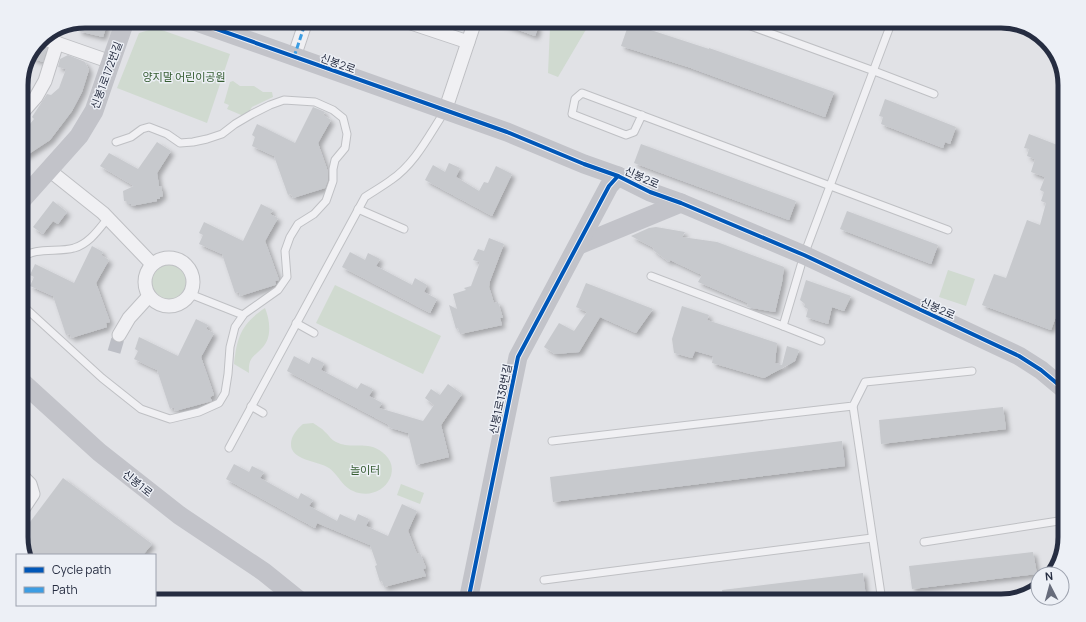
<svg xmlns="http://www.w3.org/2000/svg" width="1086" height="622" font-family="Manrope,'Noto Sans KR',sans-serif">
<defs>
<filter id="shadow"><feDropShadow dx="3.5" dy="3.5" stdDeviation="2" flood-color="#0004"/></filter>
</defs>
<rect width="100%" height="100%" fill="#e1e2e6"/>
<!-- green -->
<g fill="#d0dad0">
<polygon points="549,21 591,21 558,77 548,73 550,27"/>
<polygon points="156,28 230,54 207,123 117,88 139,33"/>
<polygon points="233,81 240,86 254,86 263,92 272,92 273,97 252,107 246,117 227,109 229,105 224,103 230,82"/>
<circle cx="169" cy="282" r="23"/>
<polygon points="948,270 975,279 966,306 939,297"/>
<polygon points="335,285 441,336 423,374 316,323"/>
<path d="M265,308c5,12 7,29 -2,39 -9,10 -15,10 -14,26l-15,-9c3,-27 7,-40 31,-56z"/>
<path d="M313,423c4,3 9,5 12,9 4,3 6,8 11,10 16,8 31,-2 46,10 23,17 2,47 -23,41 -17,-4 -19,-17 -30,-25 -11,-7 -39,-8 -38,-24 0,-8 6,-15 12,-20z"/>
<polygon points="401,484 424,493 420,504 397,495"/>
</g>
<!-- building -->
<g fill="#c7c9cd" filter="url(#shadow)">
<polygon points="85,21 108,21 103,37 78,31 81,23"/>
<polygon points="497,21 534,21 538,28 535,36 497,22"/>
<polygon points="629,23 709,49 709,48 834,92 825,117 688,67 621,46"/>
<polygon points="38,44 47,48 43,62 31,58"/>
<polygon points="68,55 85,62 89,70 82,92 72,111 50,140 21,159 21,135 34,119 32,117 47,94 51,95 59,88 66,69 58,67 60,59"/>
<polygon points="885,99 956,127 950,144 945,142 943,148 881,124 883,117 879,116"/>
<polygon points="313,107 325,112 323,115 331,120 318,143 328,172 328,180 325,188 293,198 291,194 288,195 274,156 252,146 255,137 252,135 257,124 295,143"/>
<polygon points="1029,134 1065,148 1065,292 1051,330 982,305 994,274 1006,278 1027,220 1040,225 1046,203 1041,201 1044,192 1040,190 1045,177 1031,172 1035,159 1027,156 1029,149 1024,148"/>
<polygon points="157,142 171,151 157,173 159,186 161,186 163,196 160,197 160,199 157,199 157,201 131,206 131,204 127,204 127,201 124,201 123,191 134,186 100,166 109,153 138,169"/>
<polygon points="641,144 796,201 789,220 634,163"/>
<polygon points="449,163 460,168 456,177 479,191 484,182 488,183 496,166 512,174 492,216 425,180 433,165 445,172"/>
<polygon points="53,201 67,212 58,224 53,221 43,234 33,227"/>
<polygon points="261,204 273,210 270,214 278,218 265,241 279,280 275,281 276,284 275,285 240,296 239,292 235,293 222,254 199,244 203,235 199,233 204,222 243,241"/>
<polygon points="847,211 938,245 931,264 840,229"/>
<polygon points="656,227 685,232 682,237 717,242 784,267 782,282 775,312 747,307 748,303 698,282 702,275 670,260 669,262 653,250 654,248 631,236 649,228"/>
<polygon points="489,238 504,244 490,281 489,287 494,303 498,302 503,318 500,318 502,325 460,334 458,328 456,329 449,305 457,309 453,294 466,290 464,288 471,286 480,262 473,260 478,249 484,251"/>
<polygon points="92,246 103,252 101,255 109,260 96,283 110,322 106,323 107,327 71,338 70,334 66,335 53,296 30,286 34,277 30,275 35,264 74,283"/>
<polygon points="350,252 365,260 368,253 380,259 376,266 412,285 415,278 427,285 424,292 437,299 430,313 342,267"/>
<polygon points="806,280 851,296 844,311 832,307 828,324 806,317 808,309 804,307 805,304 800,300"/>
<polygon points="586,283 653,309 636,333 600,317 579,352 555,354 544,347 559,323 574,331 587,312 576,307"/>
<polygon points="682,306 709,315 707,320 777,343 775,363 782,365 787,346 799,350 795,361 764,378 712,363 713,356 695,351 692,358 674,353 672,339"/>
<polygon points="196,319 208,325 206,329 214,333 201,357 214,395 210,397 212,401 175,411 174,407 170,409 157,370 134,359 138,351 135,349 139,337 178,356"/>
<polygon points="294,356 309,364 312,357 324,363 321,370 357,389 361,383 373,389 369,396 382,403 379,408 423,421 434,405 425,398 431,389 440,395 448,384 462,394 441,425 449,457 416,465 408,433 388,427 389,425 287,371"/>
<polygon points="1003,407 1006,429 881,444 879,420"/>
<polygon points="842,441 845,466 553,502 550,477"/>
<polygon points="234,464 249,472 252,466 264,472 260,478 298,499 301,493 313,500 309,506 337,521 340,514 355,521 358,514 369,519 366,526 388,536 402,504 417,511 408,531 417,554 420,553 426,568 423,569 426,576 384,587 382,581 380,582 375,566 377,565 370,545 317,523 315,528 226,479"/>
<polygon points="63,478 152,544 143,555 26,555 21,541 21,534"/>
<polygon points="1033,552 1037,574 912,589 909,566"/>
<polygon points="863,573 866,598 841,601 724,601 722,590"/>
</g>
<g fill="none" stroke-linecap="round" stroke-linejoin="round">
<!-- street-tunnel -->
<polyline stroke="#bcbec5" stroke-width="13" stroke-dasharray="13 6" stroke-linecap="butt" points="114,352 119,335"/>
<defs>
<g id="lane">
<polyline points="737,21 874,71 934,94"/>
<polyline points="642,115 634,132 626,135 572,114 575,99 582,93 948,230"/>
<polyline points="358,209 404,229"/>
<path d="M21,259c14,-13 36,-6 53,-11 15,-4 25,-19 34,-30"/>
<polyline points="651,276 783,326 804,255 892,21"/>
<polyline points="190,294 243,315"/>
<polyline points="21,304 102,378 141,409 170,419 199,412 219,403 225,393 228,374 230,347 235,327 244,314 278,290 287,277 285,251 290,237 298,224 314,214 326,201 333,181 333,169 335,160 345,148 347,134 343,118 333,110 315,102 284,100 270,105 252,114 235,124 222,134 207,139 193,142 180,143 167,134 149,127 142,129 131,137 116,142"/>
<polyline points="296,323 314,333"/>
<polyline points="783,326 821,341"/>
<polyline points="251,406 263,413"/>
<polyline points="853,406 882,601"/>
<polyline points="552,441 853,406 865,382 972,371"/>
<path d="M229,448l136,-251c9,-6 18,-11 26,-17 24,-16 38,-45 54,-69"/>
<polyline points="924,542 1065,520"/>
<polyline points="544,580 872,538"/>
</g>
<g id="street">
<polyline points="405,21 468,42"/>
<polyline points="42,38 111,62"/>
<polyline points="294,57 306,21"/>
<polyline points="445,111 475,21"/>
<polyline points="21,114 36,97 45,81 57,43"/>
<polyline points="49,170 103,213 152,264"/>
<circle cx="169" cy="282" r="24"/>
<polyline points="119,335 129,318 149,296"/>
<polyline points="21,475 30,484 33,494 21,512"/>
</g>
</defs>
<!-- lane casing -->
<use href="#lane" stroke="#bfc0c4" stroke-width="9"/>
<!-- street casing -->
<use href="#street" stroke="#bfc0c4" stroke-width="15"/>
<!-- lane -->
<use href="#lane" stroke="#f0f0f3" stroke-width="7"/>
<!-- street -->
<use href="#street" stroke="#f0f0f3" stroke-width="13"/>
<!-- secondary -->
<g stroke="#c2c3c9" stroke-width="19">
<polyline points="194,21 507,132 584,164 618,176 650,192 681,203 804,255 1019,356 1041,370 1065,390"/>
<polyline points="21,201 79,136 94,111 125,21"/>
<polyline points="579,245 681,203"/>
<polyline points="21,381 99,452 179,515 264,572 300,601"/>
<polyline points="468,601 518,357 609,186 618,176"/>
</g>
<!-- quiet -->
<polyline stroke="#3c9de3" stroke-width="3" stroke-dasharray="6 3" stroke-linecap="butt" points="294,57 306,21"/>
<defs>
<g id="cycleway">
<polyline points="194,21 507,132 584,164 618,176 650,192 681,203 804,255 1019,356 1041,370 1065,390"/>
<polyline points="468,601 518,357 609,186 618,176"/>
</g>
</defs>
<!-- cycleway casing -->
<use href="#cycleway" stroke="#edf0f6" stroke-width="6"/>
<!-- cycleway -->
<use href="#cycleway" stroke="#0057b8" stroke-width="4"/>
</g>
<g text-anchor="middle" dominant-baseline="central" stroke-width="3" stroke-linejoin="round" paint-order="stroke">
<!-- street labels -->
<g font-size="11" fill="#262d41" stroke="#edf0f6">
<text transform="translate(338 63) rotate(20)">신봉2로</text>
<text transform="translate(106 75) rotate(-70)">신봉1로172번길</text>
<text transform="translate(642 177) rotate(24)">신봉2로</text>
<text transform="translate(938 308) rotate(24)">신봉2로</text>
<text transform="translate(500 399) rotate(-78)">신봉1로138번길</text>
<text transform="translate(138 483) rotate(39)">신봉1로</text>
</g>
<!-- park labels -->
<g font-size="11" fill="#365d32" stroke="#edf0f6">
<text x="184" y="76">양지말 어린이공원</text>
<text x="365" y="469">놀이터</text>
</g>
</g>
<!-- crop -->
<path d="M0 0H1086V622H0ZM85 28H1001A57 57 0 0 1 1058 85V537A57 57 0 0 1 1001 594H85A57 57 0 0 1 28 537V85A57 57 0 0 1 85 28Z" fill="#edf0f6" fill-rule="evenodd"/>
<path fill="none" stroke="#262d41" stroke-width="5" d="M85 28H1001A57 57 0 0 1 1058 85V537A57 57 0 0 1 1001 594H85A57 57 0 0 1 28 537V85A57 57 0 0 1 85 28Z"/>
<!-- legend -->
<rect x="16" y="554" width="140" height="52" fill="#edf0f6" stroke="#9da2ae"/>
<rect x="24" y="567" width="20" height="6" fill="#0057b8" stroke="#9da2ae"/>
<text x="52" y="574" font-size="12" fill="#262d41">Cycle path</text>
<rect x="24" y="587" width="20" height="6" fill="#3c9de3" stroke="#9da2ae"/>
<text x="52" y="594" font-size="12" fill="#262d41">Path</text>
<!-- north arrow -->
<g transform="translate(1050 586) rotate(354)"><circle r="19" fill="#edf0f6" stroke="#9da2ae"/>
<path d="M0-3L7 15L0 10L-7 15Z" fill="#676c7b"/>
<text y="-6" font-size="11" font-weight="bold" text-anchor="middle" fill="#262d41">N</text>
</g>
</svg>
